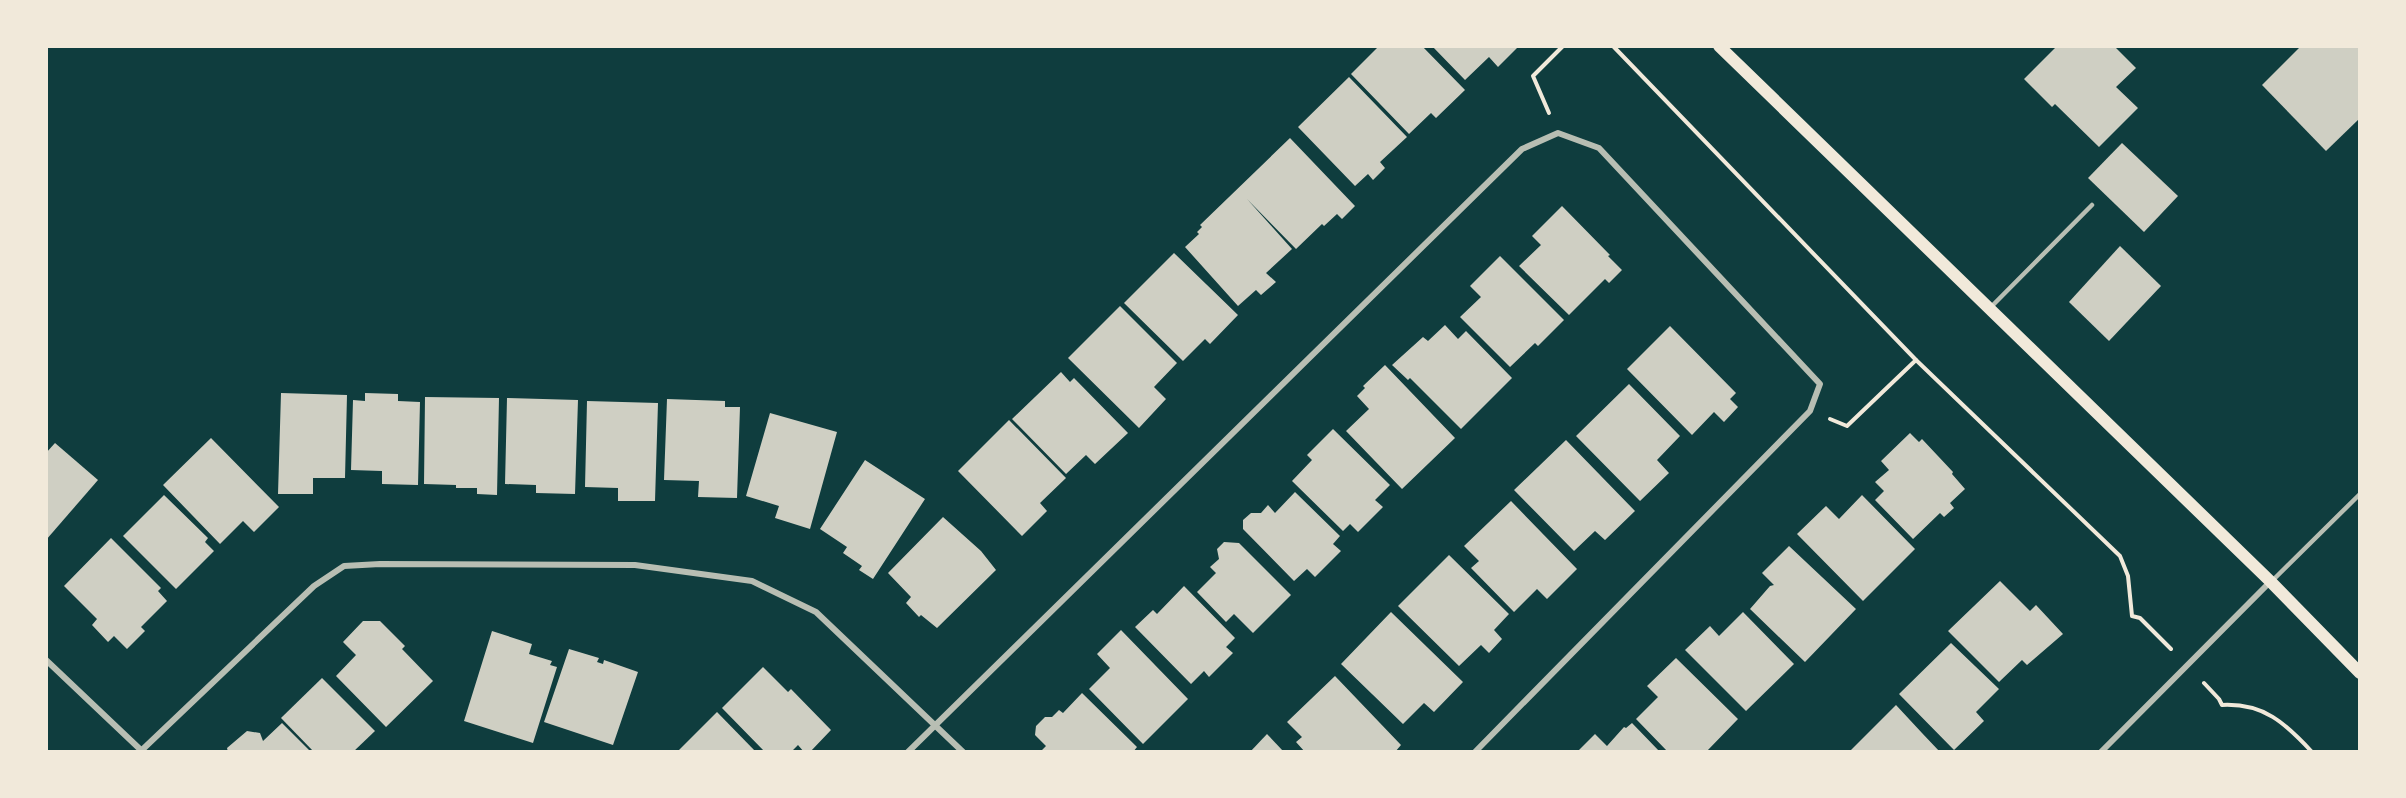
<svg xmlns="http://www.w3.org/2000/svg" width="2406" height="798" font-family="Mulish,sans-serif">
<rect width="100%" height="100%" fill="#0f3d3e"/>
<!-- building -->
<g fill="#cfcfc3">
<polygon points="1379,46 1422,46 1465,90 1436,118 1431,113 1409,134 1351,74"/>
<polygon points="1432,46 1519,46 1498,67 1489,57 1465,80"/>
<polygon points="2057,46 2114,46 2136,68 2116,87 2138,108 2099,147 2055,104 2052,107 2024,79"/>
<polygon points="2301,46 2360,46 2360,118 2326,151 2262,85"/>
<polygon points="1349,77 1407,137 1380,162 1385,168 1373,180 1368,174 1355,186 1298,127"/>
<polygon points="1290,138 1355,206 1342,219 1337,214 1324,226 1322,224 1296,249 1247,199 1292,249 1266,273 1276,282 1261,295 1256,290 1238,306 1185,247 1199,234 1197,232 1202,227 1200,225"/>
<polygon points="2122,143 2178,196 2144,232 2088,178"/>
<polygon points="1562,206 1610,255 1608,256 1622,270 1609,283 1605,279 1569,315 1519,266 1541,245 1532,236"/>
<polygon points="2120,246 2161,286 2109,341 2069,302"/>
<polygon points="1174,253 1238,315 1210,344 1205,339 1183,361 1124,303"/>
<polygon points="1500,256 1564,320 1538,346 1535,343 1510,367 1460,317 1481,297 1470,286"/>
<polygon points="1120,306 1177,363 1154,387 1166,399 1139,428 1068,358"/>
<polygon points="1445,325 1458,339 1466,331 1512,378 1461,429 1410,378 1408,380 1392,365 1423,337 1428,341"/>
<polygon points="1670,326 1736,393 1730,399 1738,407 1724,422 1714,412 1692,435 1627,369"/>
<polygon points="1385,365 1455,438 1402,489 1346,431 1369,409 1357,396 1365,388 1363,386"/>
<polygon points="1061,372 1070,382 1074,378 1128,433 1095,464 1086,455 1066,474 1012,419"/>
<polygon points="1629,384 1680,436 1657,460 1669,473 1640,501 1576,436"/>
<polygon points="281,393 347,395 345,478 313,478 313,494 278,494"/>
<polygon points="365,393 398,394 398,401 420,402 418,485 382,484 382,471 351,470 353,400 365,401"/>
<polygon points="425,397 499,398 497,495 477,494 477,488 456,488 456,485 424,484"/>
<polygon points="507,398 578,400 575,494 536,493 536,485 505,484"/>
<polygon points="667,399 725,401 725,407 740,407 737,498 698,497 699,481 664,480"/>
<polygon points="587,401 658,403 655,501 618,501 618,488 585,487"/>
<polygon points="770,413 837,432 810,529 775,518 779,506 746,496"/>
<polygon points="1009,420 1066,478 1040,503 1047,511 1022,536 958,471"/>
<polygon points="1333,429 1390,485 1375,500 1383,507 1358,532 1350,524 1343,531 1292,481 1312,460 1307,455"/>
<polygon points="1910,433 1919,442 1922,439 1953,472 1952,474 1965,489 1950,503 1954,508 1944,517 1940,513 1913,539 1875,500 1884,491 1875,482 1889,470 1881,461"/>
<polygon points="211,438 279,507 254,532 243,521 220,544 163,485"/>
<polygon points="1566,440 1635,511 1605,540 1595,531 1574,551 1514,490"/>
<polygon points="55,443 98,480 46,540 46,453"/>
<polygon points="865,460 925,499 873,579 859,570 862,566 843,553 847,547 820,529"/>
<polygon points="1295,492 1340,536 1333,544 1341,551 1315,577 1307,569 1294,581 1243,529 1243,520 1251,513 1261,513 1268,505 1275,513"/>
<polygon points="164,495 208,538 205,542 214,551 176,589 123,536"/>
<polygon points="1862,495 1915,549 1863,601 1797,534 1826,506 1839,519"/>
<polygon points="1511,501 1577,569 1547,599 1537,589 1514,612 1471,568 1479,561 1464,546"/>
<polygon points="943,517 981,551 996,570 937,628 921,615 919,617 906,603 911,597 888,573"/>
<polygon points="111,538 161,588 158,591 167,601 141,627 145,631 127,649 114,636 108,642 92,625 97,619 64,586"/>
<polygon points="1224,542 1239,543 1291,595 1253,633 1234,614 1226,622 1197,592 1216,573 1210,567 1219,559 1217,549"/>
<polygon points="1789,546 1856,609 1805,662 1750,609 1770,586 1774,585 1762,573"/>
<polygon points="1449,555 1509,614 1494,630 1502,639 1489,653 1481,645 1459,666 1398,606"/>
<polygon points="2000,581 2030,611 2036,605 2063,634 2027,665 2022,660 1999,682 1948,631"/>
<polygon points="1184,586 1235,638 1226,647 1233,653 1209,677 1204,671 1191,684 1135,627 1153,610 1157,614"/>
<polygon points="1391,612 1463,682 1434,712 1424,703 1403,724 1341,664"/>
<polygon points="1743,612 1794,664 1746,711 1685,650 1710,626 1719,636"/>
<polygon points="363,621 380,621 405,646 402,649 433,681 386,727 336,676 356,655 343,642"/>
<polygon points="1121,630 1188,699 1143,744 1089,689 1110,668 1097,654"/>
<polygon points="492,631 532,644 529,654 552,661 550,665 557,667 533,743 464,721"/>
<polygon points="1951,643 1999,689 1976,712 1984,721 1954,750 1899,694"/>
<polygon points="569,649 599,658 597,662 603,664 604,660 638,672 613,745 544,722"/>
<polygon points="1676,658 1738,719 1706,752 1668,752 1636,719 1658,697 1647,686"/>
<polygon points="763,667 788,692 791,689 831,730 810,752 804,752 798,745 791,752 765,752 722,708"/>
<polygon points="1335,676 1401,745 1395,752 1305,752 1296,742 1302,737 1287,722"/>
<polygon points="322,678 375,731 353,752 314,752 281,718"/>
<polygon points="1082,693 1137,747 1133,752 1040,752 1046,746 1035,735 1036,726 1045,717 1052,717 1059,710 1063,713"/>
<polygon points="1896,705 1922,733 1940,752 1852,752 1851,750"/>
<polygon points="717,712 756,752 677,752"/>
<polygon points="282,723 311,752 228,752 227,748 247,731 260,733 263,741"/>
<polygon points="1632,723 1660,752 1577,752 1595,734 1607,746 1624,727 1626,728"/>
<polygon points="1267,734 1284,752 1250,752"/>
</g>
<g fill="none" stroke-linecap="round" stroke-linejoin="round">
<!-- path -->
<g stroke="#f1e9da" stroke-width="4">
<polyline points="1613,46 1916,360 2120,556 2128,576 2132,616 2140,618 2171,649"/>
<polyline points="1549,113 1533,76 1563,46"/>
<polyline points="1830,419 1847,426 1916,360"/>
<path d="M2204,683l15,16 3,6c42,-2 63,18 90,47"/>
</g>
<!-- service -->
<g stroke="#b8beb3" stroke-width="4.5">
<polyline points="1991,307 2092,205"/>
<polyline points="2272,581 2360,494"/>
</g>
<!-- minor -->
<g stroke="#b8beb3" stroke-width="6">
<polyline points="46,660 143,752"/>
<polyline points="142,750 314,586 344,566 380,564 635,565 752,581 816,612 963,752"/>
<polyline points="908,752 1522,149 1558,133 1599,148 1820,384 1810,411 1475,752"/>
<polyline points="2101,752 2270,582"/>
</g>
<!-- secondary -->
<polyline stroke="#f1e9da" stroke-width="12" points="1719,46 2271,582 2360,673"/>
</g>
<!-- border -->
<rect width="2406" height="798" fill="none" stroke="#f1e9da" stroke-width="96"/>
</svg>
